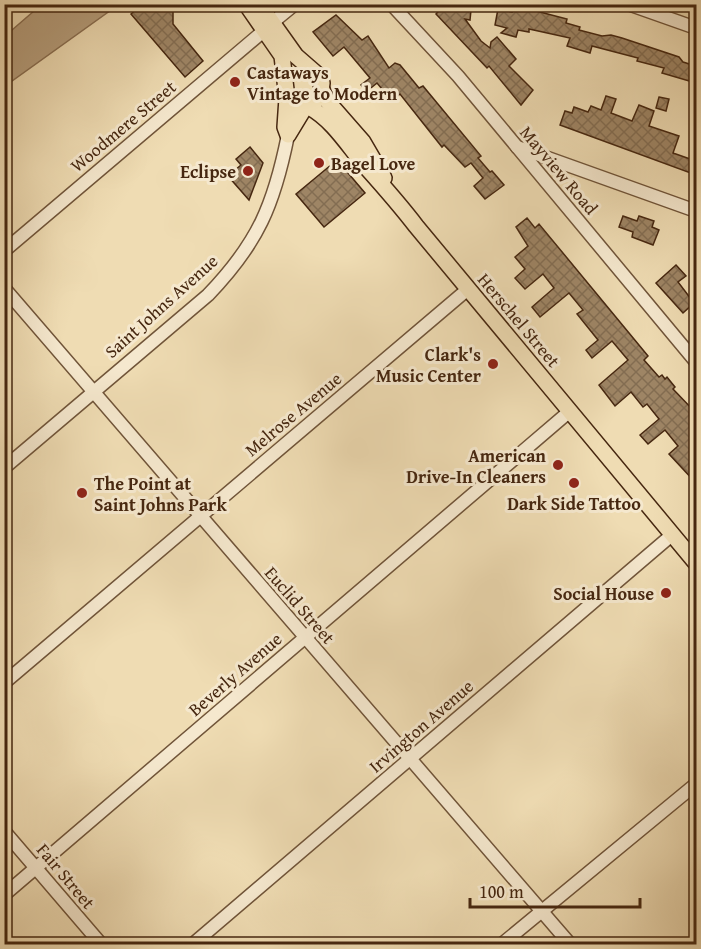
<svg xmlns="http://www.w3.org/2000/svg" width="701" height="949" font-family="'Gentium Book Plus',serif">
<defs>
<pattern id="building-cross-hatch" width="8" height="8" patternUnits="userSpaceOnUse" patternTransform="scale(1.5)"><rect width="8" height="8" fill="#9e8565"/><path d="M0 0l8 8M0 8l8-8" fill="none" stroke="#836d52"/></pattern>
</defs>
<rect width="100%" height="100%" fill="#efdcb3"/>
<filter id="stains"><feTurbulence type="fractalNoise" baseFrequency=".00333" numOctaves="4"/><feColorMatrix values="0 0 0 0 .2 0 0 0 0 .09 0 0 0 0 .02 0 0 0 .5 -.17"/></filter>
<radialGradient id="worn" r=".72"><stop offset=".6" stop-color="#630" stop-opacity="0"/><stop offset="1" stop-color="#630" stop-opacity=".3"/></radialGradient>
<!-- water -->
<polygon fill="#b69e7c" stroke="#896e51" stroke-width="1.5" points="41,5 118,5 5,86 5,36"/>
<!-- building -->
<g fill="url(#building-cross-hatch)" stroke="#462710" stroke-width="1.5">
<polygon points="142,4 173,4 173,24 203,61 185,77 131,14"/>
<polygon points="445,4 465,4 465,9 471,10 470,20 465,19 481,41 490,48 491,42 497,37 516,59 509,66 533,90 521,105 489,66 487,68 436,14"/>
<polygon points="513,5 567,19 566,23 580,27 579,30 602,36 611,35 622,38 679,57 683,62 696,66 696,83 662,73 664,68 637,61 638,58 592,46 590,53 567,46 570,38 529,29 529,32 518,30 516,37 501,33 507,28 495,25 498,9 512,12"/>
<polygon points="336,15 362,40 368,36 389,68 395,63 400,65 419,88 423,86 481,156 478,158 490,172 492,171 504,185 485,199 474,186 483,178 471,163 465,167 444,145 442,147 400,94 392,101 377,83 366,92 361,85 370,78 344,47 333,56 313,32"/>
<polygon points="606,96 616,99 611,113 632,121 639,105 654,111 649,126 679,136 673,153 696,161 696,175 560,125 565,111 572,113 574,107 588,112 591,106 601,110"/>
<polygon points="659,97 669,99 666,111 656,108"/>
<polygon points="250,147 263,163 249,200 228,176 241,165 236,159"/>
<polygon points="337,160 365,193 324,227 296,194"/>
<polygon points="623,216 637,221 639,216 654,221 652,227 659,230 653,245 632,237 633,232 619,227"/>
<polygon points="527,218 535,228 539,224 648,356 644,360 659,377 662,375 665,379 667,377 675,387 673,389 696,413 696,483 669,454 678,446 665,430 648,444 640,435 659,419 647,404 643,407 631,392 615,406 599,385 628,360 612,341 592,358 586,350 598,340 577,314 583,310 569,293 540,317 532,307 554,288 543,274 525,289 515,278 525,269 515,257 528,246 516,227"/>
<polygon points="676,265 686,276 678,282 694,303 683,313 656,283"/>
</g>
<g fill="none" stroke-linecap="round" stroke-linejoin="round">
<defs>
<g id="minor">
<polyline points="391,4 458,76 696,362"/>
<polyline points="628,4 696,28"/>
<polyline points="273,22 295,4"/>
<polyline points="517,147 696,211"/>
<polyline points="4,251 266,29"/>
<polyline points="4,288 570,944"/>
<path d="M4,468l204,-173c50,-52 66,-90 80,-160"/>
<polyline points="4,683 468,289"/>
<polyline points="4,831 101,944"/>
<polyline points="4,895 570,411"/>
<polyline points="193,944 673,534"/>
<polyline points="502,944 696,784"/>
</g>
<g id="major">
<polyline points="246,4 282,56 287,98 294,104 309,107 320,97 322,83 319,76 296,56 259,4"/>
<polyline points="322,90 328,102 363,142 384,178"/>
<polyline points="287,98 285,127 288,135 305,107"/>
<path d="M309,107c25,14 39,39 58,61 17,19 33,37 49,58l280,337"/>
</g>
</defs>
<!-- minor casing -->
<use href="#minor" stroke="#705439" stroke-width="15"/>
<!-- major casing -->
<use href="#major" stroke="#462710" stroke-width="18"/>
<!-- minor -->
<use href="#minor" stroke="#f5e8ce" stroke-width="12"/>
<!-- major -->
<use href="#major" stroke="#efdcb3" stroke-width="15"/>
</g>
<!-- markers -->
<g fill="#8f2418" stroke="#f5e8ce" stroke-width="2">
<circle cx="235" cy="82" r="6"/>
<circle cx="319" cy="163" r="6"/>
<circle cx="248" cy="171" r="6"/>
<circle cx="493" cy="364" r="6"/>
<circle cx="558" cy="465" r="6"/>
<circle cx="574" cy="483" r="6"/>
<circle cx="82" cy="493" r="6"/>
<circle cx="666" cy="593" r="6"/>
</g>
<g text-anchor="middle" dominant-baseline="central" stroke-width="6" stroke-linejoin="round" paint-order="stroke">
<!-- poi labels -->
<g font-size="18" font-weight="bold" fill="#462710" stroke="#f5e8ce" text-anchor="end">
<text x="247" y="72" text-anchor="start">Castaways<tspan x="247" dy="21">Vintage to Modern</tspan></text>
<text x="331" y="163" text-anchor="start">Bagel Love</text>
<text x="236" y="171">Eclipse</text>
<text x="481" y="354">Clark's<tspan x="481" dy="21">Music Center</tspan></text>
<text x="546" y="455">American<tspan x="546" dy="21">Drive-In Cleaners</tspan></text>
<text x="94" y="483" text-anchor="start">The Point at<tspan x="94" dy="21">Saint Johns Park</tspan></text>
<text x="574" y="503" text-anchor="middle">Dark Side Tattoo</text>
<text x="654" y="593">Social House</text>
</g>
<!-- street labels -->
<g font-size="18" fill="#462710" stroke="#f5e8ce">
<text transform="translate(123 126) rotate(-40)">Woodmere Street</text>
<text transform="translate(559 170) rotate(50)">Mayview Road</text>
<text transform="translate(161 306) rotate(-42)">Saint Johns Avenue</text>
<text transform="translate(519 320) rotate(50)">Herschel Street</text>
<text transform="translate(293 414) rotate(-40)">Melrose Avenue</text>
<text transform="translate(300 605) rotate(49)">Euclid Street</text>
<text transform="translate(235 674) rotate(-41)">Beverly Avenue</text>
<text transform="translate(421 726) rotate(-41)">Irvington Avenue</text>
<text transform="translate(66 876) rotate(50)">Fair Street</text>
</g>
</g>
<!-- margin -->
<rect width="701" height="949" fill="none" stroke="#efdcb3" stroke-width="24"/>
<rect x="6" y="6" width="689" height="937" fill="none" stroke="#462710" stroke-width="3"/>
<rect x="12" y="12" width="677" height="925" fill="none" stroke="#462710" stroke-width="1.5"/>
<!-- scale -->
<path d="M470 898v9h170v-9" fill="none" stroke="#462710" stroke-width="3"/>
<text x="479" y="898" font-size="18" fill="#462710" stroke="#f5e8ce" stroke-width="4.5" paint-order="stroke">100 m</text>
<rect width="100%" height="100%" filter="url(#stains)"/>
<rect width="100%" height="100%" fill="url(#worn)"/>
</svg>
